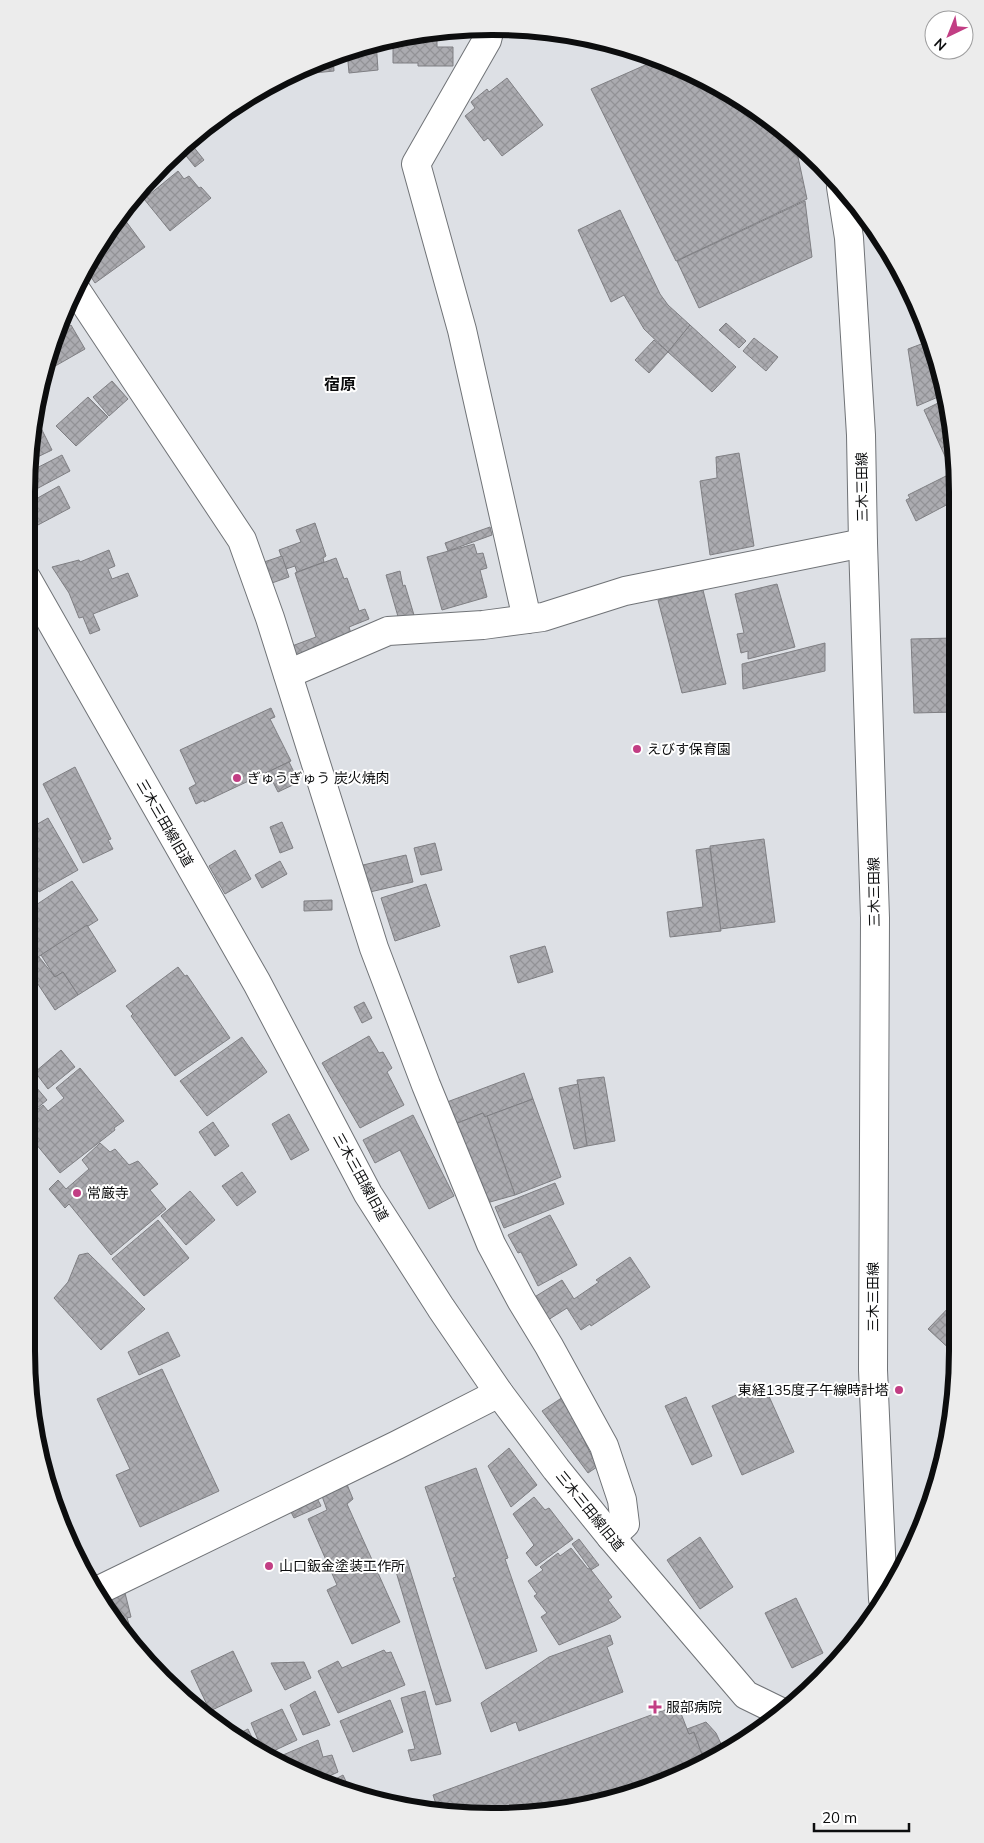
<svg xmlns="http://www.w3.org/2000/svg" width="984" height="1843" font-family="Mulish,'Noto Sans JP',sans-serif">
<defs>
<pattern id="building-cross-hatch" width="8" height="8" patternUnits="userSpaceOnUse" patternTransform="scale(1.25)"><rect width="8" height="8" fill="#ababb0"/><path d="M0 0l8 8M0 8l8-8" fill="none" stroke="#929296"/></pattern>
</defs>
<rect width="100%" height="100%" fill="#dde0e5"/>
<!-- building -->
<g fill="url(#building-cross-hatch)" stroke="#7f7f83">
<polygon points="437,31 437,47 453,47 453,66 418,66 418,63 393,63 393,39"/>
<polygon points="376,41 378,70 349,73 347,51"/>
<polygon points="333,57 334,71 284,76 286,74"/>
<polygon points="659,59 725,89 795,143 807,199 676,261 591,89"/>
<polygon points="507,78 543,125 502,156 488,138 484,141 465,116 475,108 471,102 487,89 489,92"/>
<polygon points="192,145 204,160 195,167 183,152"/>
<polygon points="178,171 184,179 189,176 199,188 201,187 211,198 170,231 144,199"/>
<polygon points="805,201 812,257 699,308 677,261"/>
<polygon points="620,210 660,294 668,305 690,325 668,352 644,329 624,295 611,302 578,230"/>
<polygon points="122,216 145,247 95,283 85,268 89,259 116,221"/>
<polygon points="726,323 746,341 739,348 719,330"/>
<polygon points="71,325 85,349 43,373 42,371 61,327 63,330"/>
<polygon points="690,325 736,367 712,392 668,352"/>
<polygon points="754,338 778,357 766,371 743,351"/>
<polygon points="654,340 668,352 649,373 635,360"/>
<polygon points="932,340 945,394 917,406 908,349"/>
<polygon points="112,381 128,399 109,416 93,397"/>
<polygon points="88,397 108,417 76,446 56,426"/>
<polygon points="946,399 954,431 954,476 924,410"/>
<polygon points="35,416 52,450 27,462"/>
<polygon points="739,453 754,546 710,555 700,481 717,478 716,457"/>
<polygon points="62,455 70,471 27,494 27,473"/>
<polygon points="946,476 954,490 954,501 916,521 906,500 910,498 908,495"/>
<polygon points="59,486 70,508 36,526 27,510 27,504"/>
<polygon points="315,523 326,556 323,558 324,562 297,572 295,566 286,569 279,550 301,542 296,530"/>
<polygon points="490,527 492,535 448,551 445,543"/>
<polygon points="474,544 477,554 483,553 487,568 480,570 487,597 442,610 427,557"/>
<polygon points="109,550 115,566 108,569 112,579 128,573 138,596 93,614 100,630 90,634 83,617 79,618 69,593 52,567 79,560 80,562"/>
<polygon points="282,556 289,577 269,584 261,563"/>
<polygon points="336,558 344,579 347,578 359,611 365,609 369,619 349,627 352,637 297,660 292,646 316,637 295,573"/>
<polygon points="400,571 403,586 405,585 414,615 399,620 386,575"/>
<polygon points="777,584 795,647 748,659 748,651 741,653 737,634 744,633 735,594"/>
<polygon points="703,590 726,684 682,693 658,600"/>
<polygon points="954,638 955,712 914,713 911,639"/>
<polygon points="825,643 825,671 743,689 742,664"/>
<polygon points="271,708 275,717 270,719 291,761 204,802 204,800 196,804 189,788 196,784 180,750"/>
<polygon points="289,762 299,782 278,792 268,772"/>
<polygon points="75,767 111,839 108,840 113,849 83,863 43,784"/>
<polygon points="48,818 78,870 39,892 27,869 27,830"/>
<polygon points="282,822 293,848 280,853 270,827"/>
<polygon points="764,839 775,922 720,929 710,846"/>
<polygon points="435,843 442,870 421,875 414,848"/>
<polygon points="710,848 721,931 670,937 667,912 703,907 696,850"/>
<polygon points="235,850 251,879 225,894 209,866"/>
<polygon points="406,855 413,882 370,892 363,865"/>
<polygon points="280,861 287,874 262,888 255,875"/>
<polygon points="72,881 98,920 33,960 27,950 27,911"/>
<polygon points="426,884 440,926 395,941 381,898"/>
<polygon points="332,900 332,910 304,911 304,901"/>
<polygon points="87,925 116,971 78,995 63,972 55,977 41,955"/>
<polygon points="545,946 553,972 518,983 510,956"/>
<polygon points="39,957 55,977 63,972 78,995 55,1010 32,975 34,974 28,965"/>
<polygon points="178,967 185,976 187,975 230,1038 175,1076 131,1016 133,1014 126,1006"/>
<polygon points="364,1002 372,1018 362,1023 354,1007"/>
<polygon points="369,1036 379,1053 383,1052 392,1068 387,1072 404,1105 360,1128 322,1063"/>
<polygon points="242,1037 267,1072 207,1116 180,1081"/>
<polygon points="61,1050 75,1067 48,1089 35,1072"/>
<polygon points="80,1068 124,1121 114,1128 115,1130 60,1173 26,1132 27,1118 43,1105 48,1111 64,1098 56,1088"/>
<polygon points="524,1073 533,1099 485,1117 483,1113 455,1124 447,1102"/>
<polygon points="604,1077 615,1141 587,1146 577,1080"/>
<polygon points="578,1084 587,1146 574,1149 559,1088"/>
<polygon points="36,1087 47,1100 36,1109 27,1097 27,1095"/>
<polygon points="533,1099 561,1177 515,1195 487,1116"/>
<polygon points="28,1102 33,1108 27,1114 27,1103"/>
<polygon points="483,1113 485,1117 487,1116 515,1195 483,1204 455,1124"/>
<polygon points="289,1114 309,1150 291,1160 272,1124"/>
<polygon points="413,1115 454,1196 429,1209 400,1150 375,1163 363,1140"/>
<polygon points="213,1122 229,1146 215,1156 199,1132"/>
<polygon points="100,1143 110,1152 115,1149 129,1165 138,1161 158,1184 150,1190 166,1209 111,1255 69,1204 65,1208 49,1189 58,1180 66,1189 89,1169 82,1160"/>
<polygon points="242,1172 256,1192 237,1206 222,1186"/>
<polygon points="555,1183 564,1204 504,1228 495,1207"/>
<polygon points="190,1191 215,1220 186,1245 161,1216"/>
<polygon points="550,1215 577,1265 538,1286 521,1252 518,1253 508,1235"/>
<polygon points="158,1220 189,1258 144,1296 112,1259"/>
<polygon points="88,1253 145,1309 101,1350 54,1298 68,1282 79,1255"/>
<polygon points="630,1257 650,1287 591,1326 590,1324 581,1330 567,1308 548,1320 533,1298 562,1280 574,1299 599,1282 596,1280"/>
<polygon points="955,1301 957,1302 956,1355 928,1329"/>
<polygon points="168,1332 180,1356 139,1375 128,1352"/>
<polygon points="162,1369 219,1491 140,1527 116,1475 130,1469 97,1399"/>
<polygon points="763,1383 794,1452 742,1475 712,1406"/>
<polygon points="563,1397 597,1467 588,1473 542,1411"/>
<polygon points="686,1397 712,1456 692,1465 665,1406"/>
<polygon points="509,1448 537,1485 511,1507 488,1466"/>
<polygon points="476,1468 508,1558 505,1559 537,1651 486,1669 453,1578 456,1577 425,1487"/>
<polygon points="346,1482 353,1499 347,1504 400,1622 352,1644 327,1590 337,1585 308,1519 327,1510 322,1496"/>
<polygon points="315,1494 321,1506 294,1518 288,1506"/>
<polygon points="534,1497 545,1510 549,1508 573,1539 536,1566 526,1553 534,1545 513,1514"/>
<polygon points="700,1537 733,1587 700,1609 667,1560"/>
<polygon points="579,1539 599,1565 591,1570 572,1544"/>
<polygon points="571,1548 588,1569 590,1568 591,1570 612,1597 608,1600 621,1617 615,1621 559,1645 541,1617 547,1613 534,1596 537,1594 528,1581 543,1570 540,1567 558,1553 560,1556"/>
<polygon points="407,1560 451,1701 436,1705 394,1565"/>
<polygon points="124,1589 131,1617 127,1618 130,1627 120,1629 101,1595"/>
<polygon points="796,1598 823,1653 792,1668 765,1613"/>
<polygon points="610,1635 613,1644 607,1647 623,1692 519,1731 516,1722 491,1732 481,1703 549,1657"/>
<polygon points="384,1650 386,1653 391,1652 405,1685 338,1713 318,1671 338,1661 342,1668"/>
<polygon points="148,1651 152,1662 142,1653"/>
<polygon points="233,1651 252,1691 210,1711 191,1671"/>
<polygon points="304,1662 311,1678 285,1690 271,1663"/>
<polygon points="315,1691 330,1725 303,1735 290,1705"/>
<polygon points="425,1691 441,1754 411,1761 408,1750 415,1749 401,1698"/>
<polygon points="390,1700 403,1732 353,1752 340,1721"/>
<polygon points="673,1707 676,1713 680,1711 689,1734 694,1732 704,1760 670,1781 523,1816 437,1807 433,1795"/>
<polygon points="282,1709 297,1740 267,1754 263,1752 251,1723"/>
<polygon points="706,1722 716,1733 723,1748 704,1760 694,1732 689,1734 687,1729"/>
<polygon points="248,1729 258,1750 232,1737"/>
<polygon points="318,1740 323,1757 332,1755 338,1772 323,1779 276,1758"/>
<polygon points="343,1775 351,1792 330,1782"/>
</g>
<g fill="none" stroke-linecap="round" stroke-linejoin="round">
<defs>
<g id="minor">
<polyline points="490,28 487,40 416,164 462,330 527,619"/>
<polyline points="76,290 242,540 270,618 374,948 426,1085 491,1244 521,1300 549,1346 604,1446 622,1500 625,1524 611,1537"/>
<polyline points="27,579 257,983 368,1194 441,1308 499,1393 556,1469 611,1537 746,1695 781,1712"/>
<polyline points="288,674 388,631 483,625 543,617 625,591 863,543"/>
<polyline points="99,1590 397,1445 499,1393"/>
</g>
<polyline id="major" points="841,187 849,238 861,435 863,543 875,918 873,1370 883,1599"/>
</defs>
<!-- minor casing -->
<use href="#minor" stroke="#707377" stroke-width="30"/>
<!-- major casing -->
<use href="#major" stroke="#707377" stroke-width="30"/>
<!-- minor -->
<use href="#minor" stroke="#fff" stroke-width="28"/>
<!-- major -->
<use href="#major" stroke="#fff" stroke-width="28"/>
</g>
<!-- markers -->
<g fill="#c23e84" stroke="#fff" stroke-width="2">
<circle cx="637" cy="749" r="5"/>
<circle cx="237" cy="778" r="5"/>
<circle cx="77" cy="1193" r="5"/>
<circle cx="899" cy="1390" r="5"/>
<circle cx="269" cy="1566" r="5"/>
<path d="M652.5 1699.5h5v5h5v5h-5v5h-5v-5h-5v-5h5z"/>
</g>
<g text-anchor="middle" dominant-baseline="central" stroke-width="4" stroke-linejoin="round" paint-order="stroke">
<!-- street labels -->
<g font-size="14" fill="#0c0d0e" stroke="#fff">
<text transform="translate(862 487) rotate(-91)">三木三田線</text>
<text transform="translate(165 823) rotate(60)">三木三田線旧道</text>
<text transform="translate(874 892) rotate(-91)">三木三田線</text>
<text transform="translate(361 1177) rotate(61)">三木三田線旧道</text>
<text transform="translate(873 1297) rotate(-90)">三木三田線</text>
<text transform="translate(590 1511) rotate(51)">三木三田線旧道</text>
</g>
<!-- poi labels -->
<g font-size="14" fill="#0c0d0e" stroke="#fff" text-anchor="start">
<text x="647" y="749">えびす保育園</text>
<text x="247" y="778">ぎゅうぎゅう 炭火焼肉</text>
<text x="87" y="1193">常厳寺</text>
<text x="889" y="1390" text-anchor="end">東経135度子午線時計塔</text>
<text x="279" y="1566">山口鈑金塗装工作所</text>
<text x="666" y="1707">服部病院</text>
</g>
<!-- quarter labels -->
<g font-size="16" font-weight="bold" fill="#0c0d0e" stroke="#fff">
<text x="340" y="384">宿原</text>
</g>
</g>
<!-- crop -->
<path d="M0 0H984V1843H0ZM492 35H492A457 457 0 0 1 949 492V1351A457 457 0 0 1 492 1808H492A457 457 0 0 1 35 1351V492A457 457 0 0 1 492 35Z" fill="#ececec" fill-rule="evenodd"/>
<path fill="none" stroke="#0c0d0e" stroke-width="6" d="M492 35H492A457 457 0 0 1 949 492V1351A457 457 0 0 1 492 1808H492A457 457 0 0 1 35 1351V492A457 457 0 0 1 492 35Z"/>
<!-- north arrow -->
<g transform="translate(949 35) rotate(223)"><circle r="24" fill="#ffffff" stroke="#9e9e9f"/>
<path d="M0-4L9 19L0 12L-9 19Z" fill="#c23e84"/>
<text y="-8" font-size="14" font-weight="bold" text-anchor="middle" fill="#0c0d0e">N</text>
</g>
<!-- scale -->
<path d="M814 1823v8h95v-8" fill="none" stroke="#0c0d0e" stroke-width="2.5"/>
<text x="822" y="1823" font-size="15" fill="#0c0d0e" stroke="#ffffff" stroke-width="4" paint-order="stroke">20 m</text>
</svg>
